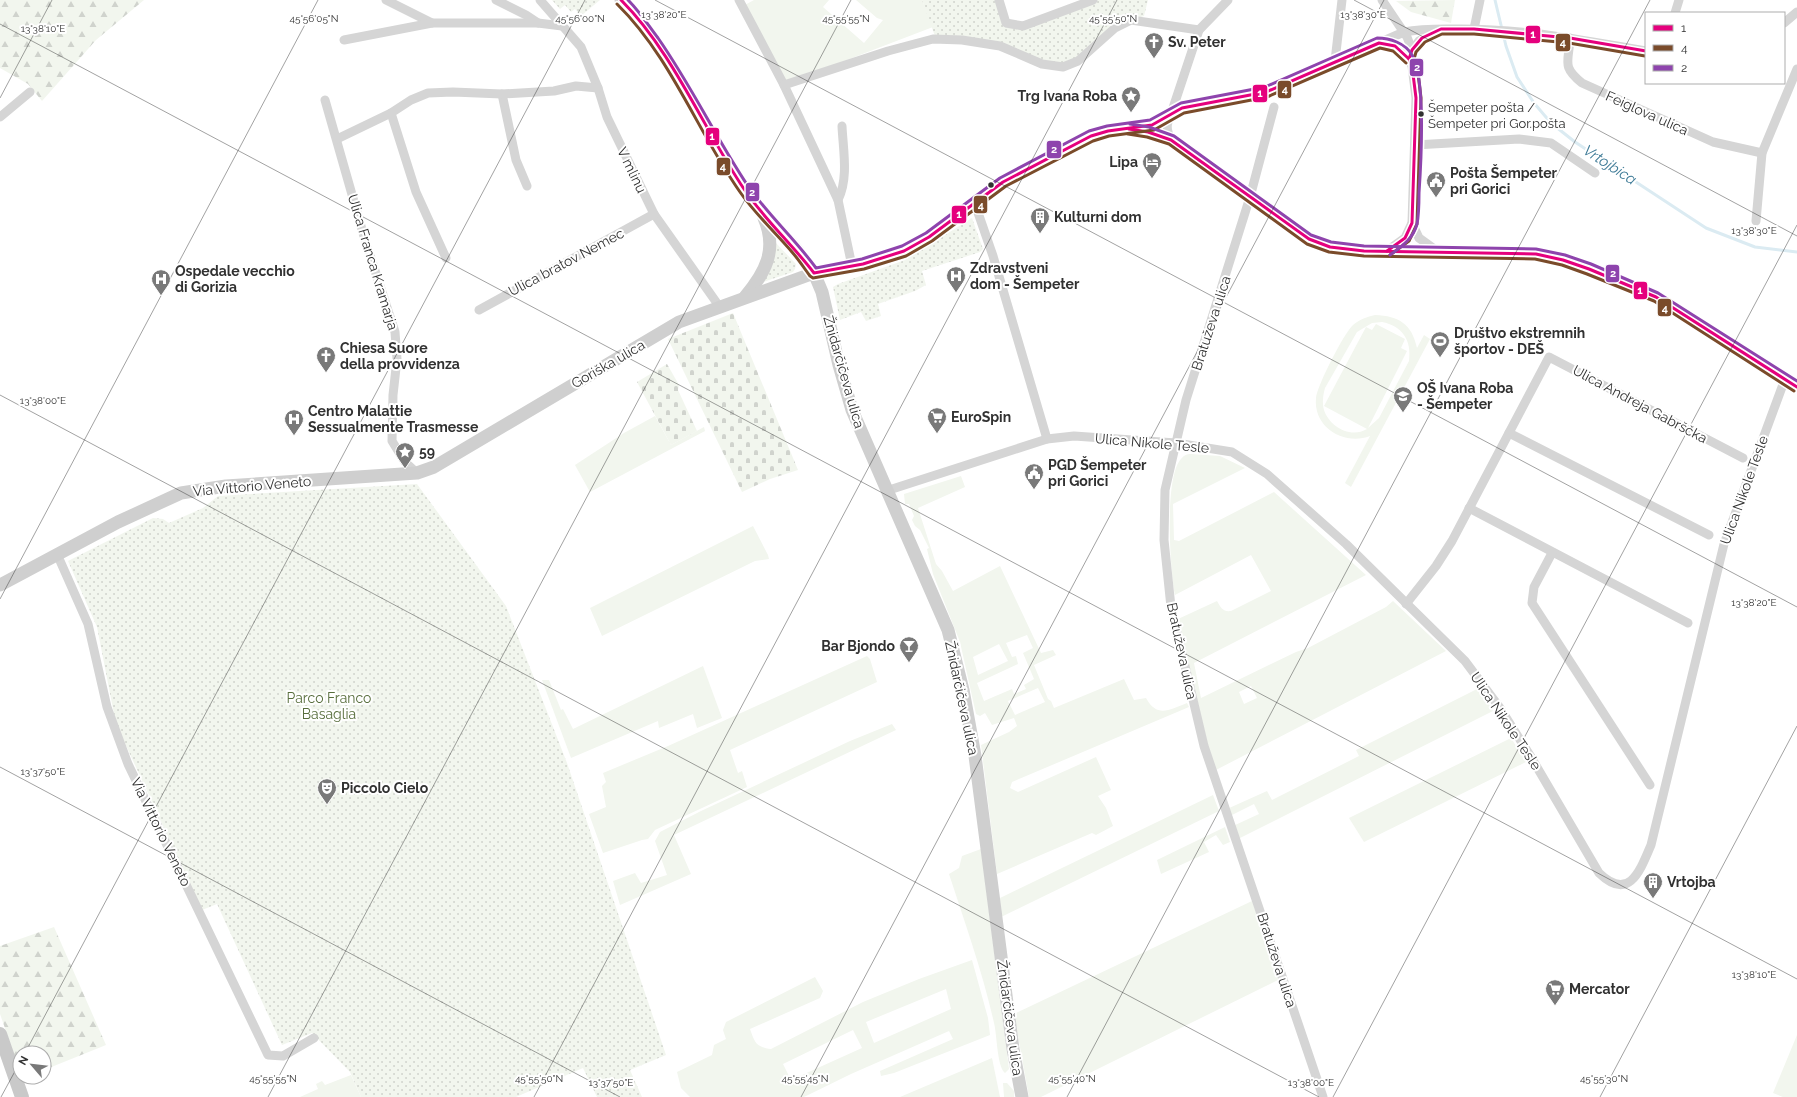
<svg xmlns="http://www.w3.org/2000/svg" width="1797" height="1097" font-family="Raleway,sans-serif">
<defs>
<pattern id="forest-firs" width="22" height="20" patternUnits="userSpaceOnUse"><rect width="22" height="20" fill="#f2f6ee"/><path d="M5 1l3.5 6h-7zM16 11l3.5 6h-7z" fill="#d0d3cd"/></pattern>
<pattern id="cemetery-stones" width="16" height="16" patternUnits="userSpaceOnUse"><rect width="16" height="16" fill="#f2f6ee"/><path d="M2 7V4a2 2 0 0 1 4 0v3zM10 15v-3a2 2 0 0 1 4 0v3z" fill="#d0d3cd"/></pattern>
<pattern id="park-dots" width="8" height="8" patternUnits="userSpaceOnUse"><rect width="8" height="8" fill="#f2f6ee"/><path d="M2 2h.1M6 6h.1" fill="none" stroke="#d0d3cd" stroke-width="1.8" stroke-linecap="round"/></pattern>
</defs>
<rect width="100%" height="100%" fill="#fff"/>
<!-- green -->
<g fill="#f2f6ee" fill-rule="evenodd">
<polygon points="754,0 829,0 823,7 864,43 883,20 877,18 856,0 922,0 933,27 784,84 743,6"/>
<path d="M1375,315c24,1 37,9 42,33l7,-13 6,4 -79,148 -6,-4 25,-47c-25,10 -57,-8 -54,-38 1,-12 28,-65 37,-73 7,-6 14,-8 22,-10zM1382,322c20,4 30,18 27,39l-30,57 -11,10 39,-77 -6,-3 4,-9 -29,-15 -4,6 -6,-3 -42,79 43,23c-17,10 -38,-3 -43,-19 -2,-7 -1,-15 1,-22l32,-56 15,-9z"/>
<polygon points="655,416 671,445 704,427 705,431 590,492 575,465 624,433"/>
<path d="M1191,454l29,2 25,12 -72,36 1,36 5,1 95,-49 92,83 -172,88 7,35 95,-46 12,-4 78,-41 7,-6 53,50 -232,120 -36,-152 39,-18c4,7 6,11 14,10l40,-20 -20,-36 -76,40c-5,-25 -11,-118 6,-136 3,-4 6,-5 10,-5zM1251,686l6,12 -13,6 -5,-12z"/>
<path d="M961,476l4,11 -47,21 18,56 6,7 11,20 47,-25 41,87 12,-3 3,5 -22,10 14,34 3,2 3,7 70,-29 10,21 12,-2c11,20 23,12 41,5l2,4 -177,75 -2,6 8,4 78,-35 15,33 -13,6 8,12 7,18 -17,9 -4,-2 -95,41 -16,-129 28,-13 8,-6 -3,-8 -22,7 -7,-12 -5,3 -4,-2 -16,-72 -27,-68 -6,-25 2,-1 -9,-18 -5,-4 -3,-6 2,-4 -5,-12h-4l-1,-10zM1027,635l6,13 -10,5 11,26 -10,6 2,4 -12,5 -2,-5 -28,12 -7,-18 41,-19 -2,-8 -4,1 -6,-14zM999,644l9,17 -30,14 -5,-18zM1038,688l7,14 -30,13 -7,-14z"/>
<polygon points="753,526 768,555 769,559 755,561 602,636 590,608"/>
<polygon points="867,656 870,659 877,682 730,750 738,773 742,771 747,787 655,830 648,839 642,840 603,853 589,814 606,807 602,786 606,782 603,773 668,746"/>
<polygon points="703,666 722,718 697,728 693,714 659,728 658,721 571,758 542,680 549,680 561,710 563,709 573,729"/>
<polygon points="1479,688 1493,711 1238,839 1233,826 1259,814 1254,804 1230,816 1227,809 1267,791 1272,800 1359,756 1356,750"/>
<polygon points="892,724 896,730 674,835 691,874 620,905 613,881 635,873 641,883 667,875 655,841 660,832 701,811 850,741"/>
<polygon points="1511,738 1526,762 1364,842 1349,818"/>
<polygon points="1213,795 1219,811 1001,917 1000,898"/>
<polygon points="1225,827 1230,842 1223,845 1216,835 1204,842 1209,852 1161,874 1157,860"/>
<path d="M981,849l28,220 -4,4c-8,-6 -8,-39 -11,-50 -11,-50 -29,-100 -45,-149l10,-6 3,-12z"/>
<polygon points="1252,901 1280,979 1041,1097 1029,1097 1014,1014"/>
<path d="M972,960l16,58 2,17 -96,38 -13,3 -1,-5 73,-32 -4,-8 -98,43 -47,23h-114l-9,-9 -4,-16 35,-17 2,-10 12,-6 -3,-9 3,-8 89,-45 8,14 -3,7 -70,31c5,14 6,18 21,20l92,-47 56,-23zM946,989l5,20 -77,34 -8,-21zM853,1030l9,18 -71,32 -8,-16z"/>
<polygon points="1797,1035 1797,1097 1783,1097 1773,1093"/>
<polygon points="992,1058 1000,1097 900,1097"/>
<polygon points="351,1075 361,1097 300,1097 318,1089 316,1084 322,1081 325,1085"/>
<polygon points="1003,1083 1007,1083 1014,1091 1014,1097 1004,1097"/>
</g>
<!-- forest -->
<g fill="url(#forest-firs)">
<polygon points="0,0 144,0 96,40 42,101 28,84 0,68"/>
<polygon points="1455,0 1451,23 1411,12 1396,1"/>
<polygon points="54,927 106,1045 44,1070 44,1053 20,1053 20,1071 0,1014 0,946"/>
</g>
<!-- cemetery -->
<g fill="url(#cemetery-stones)">
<polygon points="733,313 798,470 770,479 742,492 668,339"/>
<polygon points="667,364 679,385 678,390 697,431 671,445 637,382"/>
</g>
<!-- park -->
<g fill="url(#park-dots)">
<polygon points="552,0 600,0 581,16 575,9 571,12 565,5 560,9"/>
<polygon points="922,0 999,0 1006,23 1023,26 1093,0 1148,0 1144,16 1131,20 1063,67 1007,49 936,39"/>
<polygon points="972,218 983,249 980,252 922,271 926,285 915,291 878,304 881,316 866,321 861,312 840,320 833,287 838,284 905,260"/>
<polygon points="773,240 796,264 795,269 793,272 763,282"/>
<polygon points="417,484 506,606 567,763 666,1055 630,1070 642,1097 597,1097 583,1068 516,1097 361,1097 350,1072 312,1033 282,1045 217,904 202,910 116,724 97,627 68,561 153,518 163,519 169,523 203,508 218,496"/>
</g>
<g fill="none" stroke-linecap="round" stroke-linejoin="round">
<!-- stream -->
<polyline stroke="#dbebf2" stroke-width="3" points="1495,0 1506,46 1517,77 1534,103 1551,123 1575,142 1706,228 1755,247 1797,252"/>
<!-- street -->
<g stroke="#d5d5d5" stroke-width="9">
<polyline points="386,0 432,23"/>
<polyline points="496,0 526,15 538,23"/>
<polyline points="540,0 581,47 598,88 607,117 654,214 719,306"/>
<polyline points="739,0 784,85 838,200 852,266"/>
<polyline points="999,0 1006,23 1023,26 1093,0"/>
<polyline points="1382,0 1407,37 1412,50"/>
<polyline points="1675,13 1679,0"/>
<polyline points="1784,23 1797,12"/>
<polyline points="1474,29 1480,0"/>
<path d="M1570,38c-1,24 -9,28 12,45l131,59 49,11"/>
<polyline points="344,40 432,23 538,23 562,26"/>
<polyline points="1380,43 1395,46 1409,59"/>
<polyline points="1335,61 1342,0"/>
<polyline points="784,85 888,51 933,39 962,40 1000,46 1042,64 1063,67 1078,61 1115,28 1131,20 1199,30"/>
<polyline points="502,94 516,160 527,186"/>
<polyline points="325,100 365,240 395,332 397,359 393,395 392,441 405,462 417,473"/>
<polyline points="1274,107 1250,197 1186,400 1165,490 1164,540 1171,607 1204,746 1323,1097"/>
<polyline points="0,117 30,92"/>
<polyline points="1139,130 1148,132 1171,140 1309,239 1330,247 1364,251 1536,254 1563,260 1589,269 1656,297 1797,387"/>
<polyline points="337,139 391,113"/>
<path d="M1171,140c-5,-11 -5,-15 0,-26l28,-84 29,-30"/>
<polyline points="1415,145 1519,139 1551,143 1595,173"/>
<path d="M838,200c11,-22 5,-51 4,-74"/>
<polyline points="975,204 993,256 1047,439"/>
<polyline points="1756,221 1762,153 1797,69"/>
<polyline points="1412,223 1419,238 1437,251"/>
<polyline points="1387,251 1405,238 1412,223 1416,98 1412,66 1409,59 1412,50 1419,41 1439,30"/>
<polyline points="446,258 416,192 391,113 411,100 428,93 453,92 502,94 554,91 576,86 598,88"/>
<path d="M814,273l49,-9 41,-13 25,-14 74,-55 88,-46 17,-5 44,-6 30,-17 84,-16 138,-60c20,-4 37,-3 57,-3 62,0 124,11 185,22"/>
<polyline points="479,310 654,214"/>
<polyline points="1509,433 1709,535"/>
<path d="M886,491l161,-52 27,-3 102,7 56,9 35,22 79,70 119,117 35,47 31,49 68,116c30,29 41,-2 52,-28l73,-301 61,-165"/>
<polyline points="1469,508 1688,623"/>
<polyline points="1552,553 1534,587 1532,603 1650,785"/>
<polyline points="57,554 88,624 107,707 128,764 268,1055 283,1056 314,1038"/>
<polyline points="1406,604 1436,566 1452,541 1549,357 1743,458"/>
</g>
<!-- secondary -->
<g stroke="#cfcfcf" stroke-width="13">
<polyline points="621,0 634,13 665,57 744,189 762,212 797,250 814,273 822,292 839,365 852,410 948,630 963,690 975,756 1013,1049 1022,1097"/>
<path d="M745,297c20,-24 33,-47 19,-79"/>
<polyline points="0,585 118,522 181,493 226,486 417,473 434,467 679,322 814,273"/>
</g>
<!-- primary -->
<polyline stroke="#c9c9c9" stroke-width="14" points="0,1034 22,1097"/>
<defs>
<g id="bus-1">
<path d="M621,0c52,52 82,128 123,189 20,30 48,55 70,84l49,-9 41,-13 25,-14 74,-55 88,-46 17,-5 44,-6 30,-17 84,-16 113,-49 16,3 14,13"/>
<polyline points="1129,129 1148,132 1171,140 1309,239 1330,247 1364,251 1536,254 1563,260 1589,269 1656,297 1797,387"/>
<polyline points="1387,251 1405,238 1412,223 1416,98 1412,66 1409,59 1412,50 1422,38 1441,29 1474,29 1570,38 1646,51"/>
</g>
<g id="bus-2">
<path d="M617,4c54,53 80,127 123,188 15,22 35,40 52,60 7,8 12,16 18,24l3,2 51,-9 42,-13 26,-15 74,-55 87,-45 16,-5 45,-6 30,-17 83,-16 113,-49 13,3 13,12"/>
<polyline points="1128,134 1147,137 1169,144 1307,244 1329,252 1364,256 1535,259 1562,265 1587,274 1654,301 1794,391"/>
<polyline points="1390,255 1409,241 1417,224 1421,98 1417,65 1414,59 1416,52 1425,42 1442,34 1474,34 1569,43 1645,56"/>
</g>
<g id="bus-3">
<path d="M628,0c12,12 20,25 30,38 33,47 58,100 90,148 20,29 47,53 68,82l46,-9 40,-13 24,-13 74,-55 89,-47 18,-5 43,-6 31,-17 84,-16 112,-49c13,0 28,5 35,17 14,23 9,109 7,138 0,10 0,21 -2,31 -4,15 -15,22 -27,31"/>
<polyline points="1130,124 1149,127 1174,136 1311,235 1331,242 1364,246 1536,249 1565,255 1591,264 1658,293 1797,381"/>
</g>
</defs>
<!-- bus-1 casing -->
<use href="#bus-1" stroke="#fff" stroke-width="6"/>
<!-- bus-2 casing -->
<use href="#bus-2" stroke="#fff" stroke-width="6"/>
<!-- bus-3 casing -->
<use href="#bus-3" stroke="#fff" stroke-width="6"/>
<!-- bus-1 -->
<use href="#bus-1" stroke="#e5007d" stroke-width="3"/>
<!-- bus-2 -->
<use href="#bus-2" stroke="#7a4b2a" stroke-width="3"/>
<!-- bus-3 -->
<use href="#bus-3" stroke="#8e44ad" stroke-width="3"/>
</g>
<!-- ticks -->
<path fill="none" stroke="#313131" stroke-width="1" stroke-opacity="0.45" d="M655,0l1142,607M1354,0l443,236M0,24l1797,955M0,98l52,-98M0,395l1319,702M0,599l318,-599M0,767l620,330M25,1053l560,-1053M1,1097l19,-35M268,1097l583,-1097M534,1097l583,-1097M801,1097l583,-1097M1067,1097l583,-1097M1333,1097l464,-872M1600,1097l197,-371"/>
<!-- icons -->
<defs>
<symbol id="church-pin" viewBox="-11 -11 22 30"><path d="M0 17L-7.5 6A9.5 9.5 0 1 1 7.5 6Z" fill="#797979" stroke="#fff"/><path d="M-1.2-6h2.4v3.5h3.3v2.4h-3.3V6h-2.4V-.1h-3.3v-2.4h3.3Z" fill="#fff"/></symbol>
<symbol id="sight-pin" viewBox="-11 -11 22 30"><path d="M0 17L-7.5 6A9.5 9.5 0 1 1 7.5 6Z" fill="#797979" stroke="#fff"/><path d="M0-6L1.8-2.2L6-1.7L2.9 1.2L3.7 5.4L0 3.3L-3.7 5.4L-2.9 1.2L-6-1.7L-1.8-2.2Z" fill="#fff"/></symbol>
<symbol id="hotel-pin" viewBox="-11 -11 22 30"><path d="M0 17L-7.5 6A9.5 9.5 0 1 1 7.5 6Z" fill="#797979" stroke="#fff"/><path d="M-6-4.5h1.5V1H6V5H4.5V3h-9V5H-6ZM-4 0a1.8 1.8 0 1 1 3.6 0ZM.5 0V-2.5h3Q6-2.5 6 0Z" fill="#fff"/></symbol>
<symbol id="civic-pin" viewBox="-11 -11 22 30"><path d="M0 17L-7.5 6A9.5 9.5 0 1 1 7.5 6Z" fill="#797979" stroke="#fff"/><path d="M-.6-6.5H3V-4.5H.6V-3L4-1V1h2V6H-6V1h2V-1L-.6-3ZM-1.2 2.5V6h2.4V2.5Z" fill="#fff"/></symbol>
<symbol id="building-pin" viewBox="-11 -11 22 30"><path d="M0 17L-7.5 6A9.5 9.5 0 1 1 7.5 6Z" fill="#797979" stroke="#fff"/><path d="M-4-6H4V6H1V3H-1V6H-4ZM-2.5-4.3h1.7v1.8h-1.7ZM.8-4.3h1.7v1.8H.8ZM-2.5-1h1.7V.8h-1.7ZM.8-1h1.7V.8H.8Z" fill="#fff"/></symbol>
<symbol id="hospital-pin" viewBox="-11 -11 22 30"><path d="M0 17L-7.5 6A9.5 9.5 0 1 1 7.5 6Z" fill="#797979" stroke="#fff"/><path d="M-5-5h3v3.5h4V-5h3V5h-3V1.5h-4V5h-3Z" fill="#fff"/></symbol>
<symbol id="stadium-pin" viewBox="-11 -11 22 30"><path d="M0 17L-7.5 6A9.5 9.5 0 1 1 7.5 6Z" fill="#797979" stroke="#fff"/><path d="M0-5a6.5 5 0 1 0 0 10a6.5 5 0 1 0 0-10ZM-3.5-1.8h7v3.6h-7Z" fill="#fff"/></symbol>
<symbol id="school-pin" viewBox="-11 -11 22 30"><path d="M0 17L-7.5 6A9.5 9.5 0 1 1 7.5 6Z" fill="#797979" stroke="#fff"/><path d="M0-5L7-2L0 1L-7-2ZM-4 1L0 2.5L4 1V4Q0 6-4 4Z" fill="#fff"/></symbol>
<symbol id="supermarket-pin" viewBox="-11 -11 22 30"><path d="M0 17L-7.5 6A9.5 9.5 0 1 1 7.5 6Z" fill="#797979" stroke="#fff"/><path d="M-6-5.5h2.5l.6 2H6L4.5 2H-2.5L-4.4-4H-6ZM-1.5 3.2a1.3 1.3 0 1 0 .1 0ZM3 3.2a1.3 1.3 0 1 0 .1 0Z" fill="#fff"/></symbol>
<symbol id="bar-pin" viewBox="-11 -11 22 30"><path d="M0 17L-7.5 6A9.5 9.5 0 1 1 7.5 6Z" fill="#797979" stroke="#fff"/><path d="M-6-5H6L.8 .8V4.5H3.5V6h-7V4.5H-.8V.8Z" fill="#fff"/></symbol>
<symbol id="theatre-pin" viewBox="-11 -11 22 30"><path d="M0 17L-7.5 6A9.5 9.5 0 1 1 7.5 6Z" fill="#797979" stroke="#fff"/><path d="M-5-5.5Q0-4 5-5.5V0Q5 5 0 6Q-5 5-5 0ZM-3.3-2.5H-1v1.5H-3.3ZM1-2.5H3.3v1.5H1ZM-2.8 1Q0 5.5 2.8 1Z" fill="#fff"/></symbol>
</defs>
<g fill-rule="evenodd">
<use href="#church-pin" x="1143" y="31" width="22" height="30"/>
<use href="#sight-pin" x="1120" y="85" width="22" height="30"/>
<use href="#hotel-pin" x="1141" y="151" width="22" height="30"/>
<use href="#civic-pin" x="1425" y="170" width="22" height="30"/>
<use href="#building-pin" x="1029" y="206" width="22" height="30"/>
<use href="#hospital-pin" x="945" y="265" width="22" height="30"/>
<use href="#hospital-pin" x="150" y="268" width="22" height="30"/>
<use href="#stadium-pin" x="1429" y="330" width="22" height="30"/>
<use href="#church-pin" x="315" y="345" width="22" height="30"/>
<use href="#school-pin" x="1392" y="385" width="22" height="30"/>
<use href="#supermarket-pin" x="926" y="406" width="22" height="30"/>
<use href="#hospital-pin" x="283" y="408" width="22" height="30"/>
<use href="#sight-pin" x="394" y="441" width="22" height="30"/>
<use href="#civic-pin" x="1023" y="462" width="22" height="30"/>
<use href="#bar-pin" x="898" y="635" width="22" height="30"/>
<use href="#theatre-pin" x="316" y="777" width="22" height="30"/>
<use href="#building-pin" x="1642" y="871" width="22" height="30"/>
<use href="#supermarket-pin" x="1544" y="978" width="22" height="30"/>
</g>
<!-- markers -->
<g fill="#313131" stroke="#fff" stroke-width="1.5">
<circle cx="1421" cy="114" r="3.5"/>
<circle cx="991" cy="185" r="3.5"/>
</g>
<g text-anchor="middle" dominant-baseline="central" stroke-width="4" stroke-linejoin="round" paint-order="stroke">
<!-- bus labels -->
<g font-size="13" fill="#313131" stroke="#fff" text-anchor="start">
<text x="1428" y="107">Šempeter pošta /<tspan x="1428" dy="16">Šempeter pri Gor.pošta</tspan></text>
</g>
<!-- poi labels -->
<g font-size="14" font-weight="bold" fill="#313131" stroke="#fff" text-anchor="start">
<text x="1168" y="42">Sv. Peter</text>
<text x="1117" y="96" text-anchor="end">Trg Ivana Roba</text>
<text x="1138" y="162" text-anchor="end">Lipa</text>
<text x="1450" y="173">Pošta Šempeter<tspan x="1450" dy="16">pri Gorici</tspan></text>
<text x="1054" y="217">Kulturni dom</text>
<text x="970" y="268">Zdravstveni<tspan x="970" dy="16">dom - Šempeter</tspan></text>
<text x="175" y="271">Ospedale vecchio<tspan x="175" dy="16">di Gorizia</tspan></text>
<text x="1454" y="333">Društvo ekstremnih<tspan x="1454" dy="16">športov - DEŠ</tspan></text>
<text x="340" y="348">Chiesa Suore<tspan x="340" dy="16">della provvidenza</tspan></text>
<text x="1417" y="388">OŠ Ivana Roba<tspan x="1417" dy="16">- Šempeter</tspan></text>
<text x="308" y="411">Centro Malattie<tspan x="308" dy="16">Sessualmente Trasmesse</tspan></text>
<text x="951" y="417">EuroSpin</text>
<text x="419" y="452">59</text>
<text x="1048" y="465">PGD Šempeter<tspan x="1048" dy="16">pri Gorici</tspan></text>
<text x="895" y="646" text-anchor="end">Bar Bjondo</text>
<text x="341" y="788">Piccolo Cielo</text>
<text x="1667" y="882">Vrtojba</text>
<text x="1569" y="989">Mercator</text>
</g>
<!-- street labels -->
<g font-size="14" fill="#313131" stroke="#fff">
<text transform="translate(1647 113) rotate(24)">Feiglova ulica</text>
<text transform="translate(632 170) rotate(64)">V mlinu</text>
<text transform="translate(373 262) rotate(73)">Ulica Franca Kramarja</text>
<text transform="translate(566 262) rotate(-28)">Ulica bratov Nemec</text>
<text transform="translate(1211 323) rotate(-72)">Bratuževa ulica</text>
<text transform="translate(608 364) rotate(-30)">Goriška ulica</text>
<text transform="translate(844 372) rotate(74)">Žnidarčičeva ulica</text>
<text transform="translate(1640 404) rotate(28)">Ulica Andreja Gabrščka</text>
<text transform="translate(1152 443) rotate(5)">Ulica Nikole Tesle</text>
<text transform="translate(252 486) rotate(-5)">Via Vittorio Veneto</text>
<text transform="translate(1744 490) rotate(-70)">Ulica Nikole Tesle</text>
<text transform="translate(1182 651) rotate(78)">Bratuževa ulica</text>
<text transform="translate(962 698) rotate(78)">Žnidarčičeva ulica</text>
<text transform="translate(1506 721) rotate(56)">Ulica Nikole Tesle</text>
<text transform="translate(161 832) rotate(64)">Via Vittorio Veneto</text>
<text transform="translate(1277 960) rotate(72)">Bratuževa ulica</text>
<text transform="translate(1010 1018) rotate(82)">Žnidarčičeva ulica</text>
</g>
<!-- park labels -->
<g font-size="14" fill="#586e3d" stroke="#fff">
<text x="329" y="698">Parco Franco<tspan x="329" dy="16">Basaglia</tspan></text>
</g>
<!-- water labels -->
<g font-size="15" font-style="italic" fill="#3d7a96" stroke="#fff">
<text transform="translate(1610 165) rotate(33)">Vrtojbica</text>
</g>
</g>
<g font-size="10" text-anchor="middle" fill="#313131" stroke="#fff" stroke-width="4" stroke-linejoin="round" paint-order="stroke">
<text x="664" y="18">13°38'20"E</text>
<text x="1363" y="18">13°38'30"E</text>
<text x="314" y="22">45°56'05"N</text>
<text x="580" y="22">45°56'00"N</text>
<text x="846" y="22">45°55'55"N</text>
<text x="1113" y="22">45°55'50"N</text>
<text x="43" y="32">13°38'10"E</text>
<text x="1754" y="234">13°38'30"E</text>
<text x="43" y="404">13°38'00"E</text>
<text x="1754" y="606">13°38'20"E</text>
<text x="43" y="775">13°37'50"E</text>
<text x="1754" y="978">13°38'10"E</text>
<text x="273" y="1082">45°55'55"N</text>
<text x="539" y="1082">45°55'50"N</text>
<text x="805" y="1082">45°55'45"N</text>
<text x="1072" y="1082">45°55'40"N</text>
<text x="1604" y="1082">45°55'30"N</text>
<text x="611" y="1086">13°37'50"E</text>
<text x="1311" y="1086">13°38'00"E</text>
</g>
<g stroke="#fff" stroke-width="1.5">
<rect x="1525" y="25" width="16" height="19" rx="4" fill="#e5007d"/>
<rect x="1555" y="33" width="16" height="19" rx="4" fill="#7a4b2a"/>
<rect x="1409" y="58" width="15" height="19" rx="4" fill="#8e44ad"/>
<rect x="1277" y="80" width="15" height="19" rx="4" fill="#7a4b2a"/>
<rect x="1252" y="84" width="16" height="19" rx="4" fill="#e5007d"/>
<rect x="705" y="127" width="15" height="19" rx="4" fill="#e5007d"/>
<rect x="1046" y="140" width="16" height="19" rx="4" fill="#8e44ad"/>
<rect x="716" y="157" width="15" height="19" rx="4" fill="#7a4b2a"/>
<rect x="745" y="182" width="15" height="20" rx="4" fill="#8e44ad"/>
<rect x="973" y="195" width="15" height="19" rx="4" fill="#7a4b2a"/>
<rect x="951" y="205" width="16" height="19" rx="4" fill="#e5007d"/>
<rect x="1605" y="264" width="15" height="19" rx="4" fill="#8e44ad"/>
<rect x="1633" y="281" width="15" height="19" rx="4" fill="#e5007d"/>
<rect x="1657" y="298" width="15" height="19" rx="4" fill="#7a4b2a"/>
</g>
<g font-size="11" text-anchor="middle" font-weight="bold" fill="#fff">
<text x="1533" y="38">1</text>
<text x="1563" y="46">4</text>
<text x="1417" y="71">2</text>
<text x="1285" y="93">4</text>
<text x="1260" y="97">1</text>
<text x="712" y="140">1</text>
<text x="1054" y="153">2</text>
<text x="723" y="170">4</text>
<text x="752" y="196">2</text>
<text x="981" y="209">4</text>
<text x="959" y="218">1</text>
<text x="1613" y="277">2</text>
<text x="1640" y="294">1</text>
<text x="1665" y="312">4</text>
</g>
<!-- legend -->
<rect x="1645" y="12" width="140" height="72" fill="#ffffff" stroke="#adadad"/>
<rect x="1653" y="25" width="20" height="6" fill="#e5007d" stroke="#adadad"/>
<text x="1681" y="32" font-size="12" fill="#313131">1</text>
<rect x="1653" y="45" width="20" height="6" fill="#7a4b2a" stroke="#adadad"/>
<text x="1681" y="52" font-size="12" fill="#313131">4</text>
<rect x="1653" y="65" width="20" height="6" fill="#8e44ad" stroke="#adadad"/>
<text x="1681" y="72" font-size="12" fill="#313131">2</text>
<!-- north arrow -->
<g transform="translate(32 1065) rotate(298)"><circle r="19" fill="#ffffff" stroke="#adadad"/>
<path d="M0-3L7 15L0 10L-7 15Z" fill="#797979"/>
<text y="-6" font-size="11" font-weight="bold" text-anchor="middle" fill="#313131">N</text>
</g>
</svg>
